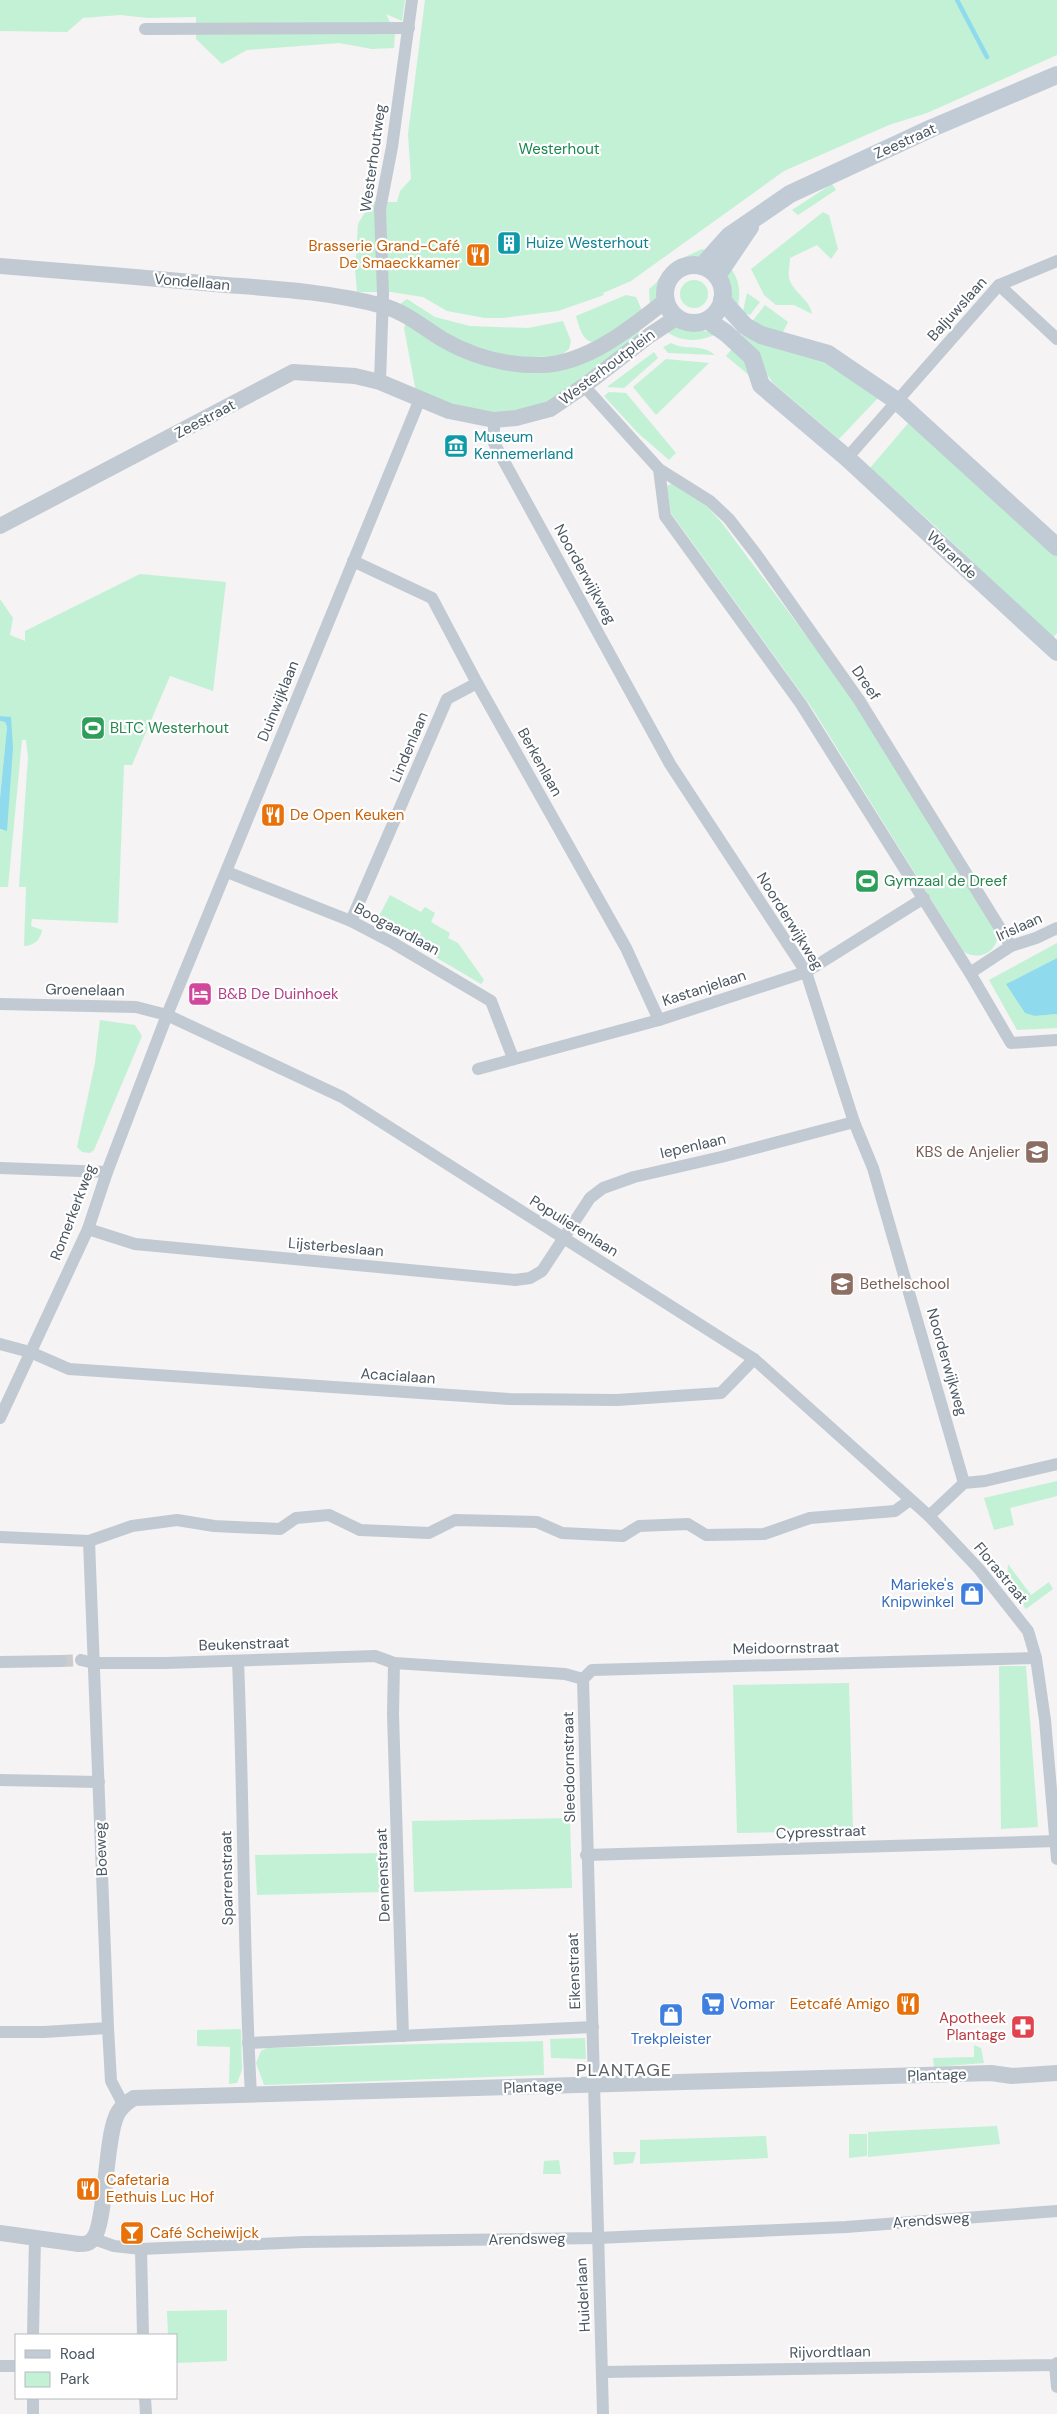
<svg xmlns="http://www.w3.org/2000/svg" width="1057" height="2414" font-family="'DM Sans',sans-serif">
<rect width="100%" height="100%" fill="#f5f3f3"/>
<!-- green -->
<g fill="#c3f1d5">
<polygon points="0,0 405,0 402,21 386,14 395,32 394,48 372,49 339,43 247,50 222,64 196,39 196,17 148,18 120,15 83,18 67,32 0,31"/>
<polygon points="425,0 1057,0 1057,55 927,113 889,125 784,171 631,281 603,293 604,295 558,311 503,318 485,318 447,311 423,297 391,292 357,292 355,269 358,224 371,202 397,202 400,191 411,179 408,134"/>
<polygon points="832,184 836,190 798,215 792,210"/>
<path d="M823,212l6,3 9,34 -7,10 -14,-14 -27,13c0,6 -2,14 -1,20 4,15 21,21 23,36l-18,-9h-18l-12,-10 -13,-26z"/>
<path d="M702,249l6,2c-13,9 -29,7 -39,18 -10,10 -8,30 -19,38l-1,-18 6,-5 15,-20z"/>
<path d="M730,267c10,13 11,27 7,43 -9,-13 -12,-28 -7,-43z"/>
<circle cx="694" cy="294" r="14"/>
<polygon points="747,293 760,302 750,315 747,314 744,317 742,316"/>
<path d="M626,295l10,2 7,16 -46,30c-15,-1 -17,-14 -21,-27z"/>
<polygon points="407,299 435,317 470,326 528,328 563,321 571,341 569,349 560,356 508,358 461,343 400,304"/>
<polygon points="765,305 788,322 780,338 751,323"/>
<polygon points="406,323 525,369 638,330 642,334 571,391 530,409 486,415 416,392 404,328"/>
<path d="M676,327l42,6c-16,9 -37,10 -52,-2z"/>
<polygon points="745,331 823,357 879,397 839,439 773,383 741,337"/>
<path d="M671,343c14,8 30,0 44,12l-47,-2 -5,-6z"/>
<polygon points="735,345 742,353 751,377 726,356"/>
<polygon points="654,352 658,358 624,388 607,387"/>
<polygon points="666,359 709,363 656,415 633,387"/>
<polygon points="609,392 626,393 676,453 669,460 638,433 604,396"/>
<polygon points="910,421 1057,555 1057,633 1053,638 934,525 870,468"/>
<path d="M673,483l29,18 20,22 136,182 140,229c-1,18 -18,27 -34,18l-152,-244 -141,-195 -4,-27z"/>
<path d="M140,574l86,8 -13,109 -43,-15 -38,89h-8l-6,158 -86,-4 -1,7 11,4c-1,9 -8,16 -18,16l2,-59h-7l9,-130 -2,-17h-4l-14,147h-8v-58l3,2 8,-113 -11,-2v-117l13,19 -3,17 15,6v-10z"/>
<polygon points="0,721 5,722 7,727 0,798"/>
<polygon points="390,895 421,912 425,907 435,913 431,922 450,933 448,938 458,943 484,980 481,984 376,922"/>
<polygon points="1057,943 1057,958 1006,984 1035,1016 1057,1014 1057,1028 1017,1030 989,980"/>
<polygon points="100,1020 135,1025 142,1036 94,1150 90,1153 82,1152 77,1147 95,1063"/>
<polygon points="1057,1481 1057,1496 1010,1508 1014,1525 994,1530 984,1498"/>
<polygon points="1008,1564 1031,1595 1049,1582 1053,1589 1026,1609 1007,1586"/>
<polygon points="999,1666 1026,1666 1038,1827 1001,1829"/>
<polygon points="849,1683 853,1831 737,1833 733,1685"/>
<polygon points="570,1818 572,1888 414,1892 412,1821"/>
<polygon points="383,1853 383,1892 257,1895 255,1855"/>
<polygon points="241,2029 242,2070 237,2083 229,2084 230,2047 197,2046 197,2030"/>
<polygon points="585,2038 586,2059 551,2058 550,2039"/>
<polygon points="543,2041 544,2075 264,2085 256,2063 261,2051 267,2048"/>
<polygon points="974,2045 981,2048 984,2063 934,2067 933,2058 974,2057"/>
<polygon points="997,2126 1000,2144 868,2157 868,2132"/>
<polygon points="849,2134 867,2134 867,2156 849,2158"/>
<polygon points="766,2136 768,2158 640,2164 640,2140"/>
<polygon points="613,2152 636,2152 633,2163 614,2165"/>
<polygon points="559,2160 561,2174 543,2174 544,2161"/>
<polygon points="227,2310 227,2361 176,2363 176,2335 168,2335 167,2311"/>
</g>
<!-- water -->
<g fill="#90daee">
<polygon points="0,716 11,717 13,748 7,831 0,829 0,798 7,727 5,722 0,721"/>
<polygon points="1057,958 1057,1014 1035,1016 1025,1013 1006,984"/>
</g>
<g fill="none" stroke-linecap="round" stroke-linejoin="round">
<!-- stream -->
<polyline stroke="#90daee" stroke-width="4.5" points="957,0 987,57"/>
<!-- minor-tunnel -->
<polyline stroke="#caccce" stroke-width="12" stroke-dasharray="12 6" stroke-linecap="butt" points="61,1661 81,1660"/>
<!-- minor -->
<g stroke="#c1cad2" stroke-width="12">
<polyline points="145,29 409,28"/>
<polyline points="999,285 1057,339"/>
<polyline points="380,382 383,294 380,209 392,147 412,0"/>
<polyline points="584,386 659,469 710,501 729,519 756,554 859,700 1011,946"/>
<polyline points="494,420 494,443 670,764 806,972 854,1122 873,1168 964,1483"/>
<polyline points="847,458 999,285 1057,261"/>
<polyline points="659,469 665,516 801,704 970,973 1011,1043 1057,1040"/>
<polyline points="353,561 432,598 477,683 626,948 659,1020"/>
<polyline points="227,872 351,921 393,943 491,1001 513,1058"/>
<polyline points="351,921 447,699 477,683"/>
<polyline points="970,973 1011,946 1036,938 1057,928"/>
<polyline points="0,1004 136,1007 167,1015 246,1052 342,1097 754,1359 929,1516 979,1569 1028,1631 1036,1658 1045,1720 1057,1859"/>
<polyline points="478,1069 659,1020 806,972 924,898"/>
<polyline points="0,1168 107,1172"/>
<polyline points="88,1229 135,1244 515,1280 530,1278 542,1271 590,1198 603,1188 634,1177 721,1157 854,1122"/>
<polyline points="0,1344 30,1352 69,1369 509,1399 617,1400 721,1393 754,1359"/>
<polyline points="0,1418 88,1229 107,1172 167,1015 420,399"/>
<polyline points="929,1516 964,1483 985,1481 1057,1464"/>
<polyline points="0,1537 89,1541 132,1526 177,1520 214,1526 280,1529 296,1518 329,1515 360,1530 429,1533 455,1520 537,1522 562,1533 623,1536 639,1526 688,1524 706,1535 764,1534 810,1518 895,1511 910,1500"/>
<polyline points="89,1541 108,2028 111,2081 123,2104"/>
<polyline points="81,1660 94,1663 165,1663 375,1656 394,1663 393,1714 403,2036"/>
<path d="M238,1661c6,145 5,290 13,434"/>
<polyline points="0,1662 61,1661"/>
<polyline points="394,1663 565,1674 583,1679"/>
<polyline points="583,1679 603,2414"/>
<polyline points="583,1679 592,1670 1036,1658"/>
<polyline points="0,1780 99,1782"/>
<polyline points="586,1855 1056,1841"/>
<polyline points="0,2032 44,2032 108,2028"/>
<polyline points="248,2043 593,2027"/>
<polyline points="94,2239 114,2246 141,2249 304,2242 597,2238 846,2227 1057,2211"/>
<polyline points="141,2249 143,2335"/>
<polyline points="33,2335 35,2237"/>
<polyline points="1055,2365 1057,2387"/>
<polyline points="0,2366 16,2366"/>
<polyline points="603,2372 1055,2365 1057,2363"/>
<polyline points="33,2398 33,2414"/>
<polyline points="145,2398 146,2414"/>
</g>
<!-- tertiary -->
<g stroke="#c1cad2" stroke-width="16">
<path d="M0,266c75,6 151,12 226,19 52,4 106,7 157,21 23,6 39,21 59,33 31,18 65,27 101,26 45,-2 88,-37 122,-64"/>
<polyline points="0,526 293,372 355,376 380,382 449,411 494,420 516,418 550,409 584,386 650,335 676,318"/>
<path d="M0,2233l79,11c6,0 10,0 14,-5 13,-14 12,-97 23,-122 3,-9 10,-14 18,-19l857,-25 21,3 45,-3"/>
</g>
<!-- secondary -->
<g stroke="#c1cbd6" stroke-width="18">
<circle cx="694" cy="294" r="29"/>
<polyline points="702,266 729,236 790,194 932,128 1057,75"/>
<polyline points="717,276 750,227"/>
<polyline points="722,300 745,326 761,335 828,354 897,401 1057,547"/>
<polyline points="707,320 726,333 752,357 761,385 847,458 1057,652"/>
</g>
</g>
<!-- icons -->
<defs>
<symbol id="building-square" viewBox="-11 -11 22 22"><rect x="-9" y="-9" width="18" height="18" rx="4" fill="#0f9aa8" stroke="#fff"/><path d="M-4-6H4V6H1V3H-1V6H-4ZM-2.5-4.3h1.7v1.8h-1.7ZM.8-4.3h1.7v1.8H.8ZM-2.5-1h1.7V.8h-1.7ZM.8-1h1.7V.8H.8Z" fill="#fff"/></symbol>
<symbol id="restaurant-square" viewBox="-11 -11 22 22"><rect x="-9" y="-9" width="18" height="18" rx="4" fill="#e8710a" stroke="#fff"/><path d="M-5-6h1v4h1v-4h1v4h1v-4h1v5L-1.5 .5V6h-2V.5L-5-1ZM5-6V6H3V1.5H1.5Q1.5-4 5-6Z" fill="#fff"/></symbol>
<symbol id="museum-square" viewBox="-11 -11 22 22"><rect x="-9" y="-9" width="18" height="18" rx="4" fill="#0f9aa8" stroke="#fff"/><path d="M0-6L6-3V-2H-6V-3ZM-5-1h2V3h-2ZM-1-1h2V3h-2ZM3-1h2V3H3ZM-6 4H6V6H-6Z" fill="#fff"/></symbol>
<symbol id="stadium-square" viewBox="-11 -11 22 22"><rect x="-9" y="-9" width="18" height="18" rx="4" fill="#2e9e5b" stroke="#fff"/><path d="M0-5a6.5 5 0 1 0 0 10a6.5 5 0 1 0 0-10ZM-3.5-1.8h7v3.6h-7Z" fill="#fff"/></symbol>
<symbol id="hotel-square" viewBox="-11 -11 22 22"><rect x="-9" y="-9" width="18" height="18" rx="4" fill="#d1479c" stroke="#fff"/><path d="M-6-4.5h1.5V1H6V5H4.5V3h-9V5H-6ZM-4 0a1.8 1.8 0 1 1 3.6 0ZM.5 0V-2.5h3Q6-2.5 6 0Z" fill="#fff"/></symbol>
<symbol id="school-square" viewBox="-11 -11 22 22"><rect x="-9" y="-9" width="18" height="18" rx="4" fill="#8d6e63" stroke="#fff"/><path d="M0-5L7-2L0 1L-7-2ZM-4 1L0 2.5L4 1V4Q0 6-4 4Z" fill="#fff"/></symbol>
<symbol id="shop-square" viewBox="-11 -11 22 22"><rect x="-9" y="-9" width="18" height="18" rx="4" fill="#3f7fe0" stroke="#fff"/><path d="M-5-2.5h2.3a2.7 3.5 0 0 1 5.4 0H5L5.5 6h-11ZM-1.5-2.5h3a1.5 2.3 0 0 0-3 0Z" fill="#fff"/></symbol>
<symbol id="supermarket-square" viewBox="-11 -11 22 22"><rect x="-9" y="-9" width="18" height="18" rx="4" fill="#3f7fe0" stroke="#fff"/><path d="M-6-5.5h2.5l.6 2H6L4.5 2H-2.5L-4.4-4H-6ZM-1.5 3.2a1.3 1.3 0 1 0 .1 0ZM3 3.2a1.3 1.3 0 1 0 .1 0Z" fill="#fff"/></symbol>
<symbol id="pharmacy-square" viewBox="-11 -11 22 22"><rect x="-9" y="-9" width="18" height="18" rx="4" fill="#e0444e" stroke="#fff"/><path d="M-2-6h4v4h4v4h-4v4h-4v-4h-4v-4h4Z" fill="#fff"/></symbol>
<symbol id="bar-square" viewBox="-11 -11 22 22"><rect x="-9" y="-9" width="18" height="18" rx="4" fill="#e8710a" stroke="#fff"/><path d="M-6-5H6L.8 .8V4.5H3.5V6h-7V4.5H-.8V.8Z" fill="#fff"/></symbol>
</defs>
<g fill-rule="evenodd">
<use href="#building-square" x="495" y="229" width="28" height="28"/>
<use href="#restaurant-square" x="464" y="241" width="28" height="28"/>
<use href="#museum-square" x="442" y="432" width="28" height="28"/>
<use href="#stadium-square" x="79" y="714" width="28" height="28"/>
<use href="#restaurant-square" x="259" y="801" width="28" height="28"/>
<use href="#stadium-square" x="853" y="867" width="28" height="28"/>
<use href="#hotel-square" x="186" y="980" width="28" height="28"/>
<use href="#school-square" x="1023" y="1138" width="28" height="28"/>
<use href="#school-square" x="828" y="1270" width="28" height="28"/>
<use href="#shop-square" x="958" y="1580" width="28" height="28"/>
<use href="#supermarket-square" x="699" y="1990" width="28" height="28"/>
<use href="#restaurant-square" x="894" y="1990" width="28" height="28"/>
<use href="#shop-square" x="657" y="2001" width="28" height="28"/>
<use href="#pharmacy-square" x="1009" y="2013" width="28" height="28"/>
<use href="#restaurant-square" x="74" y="2175" width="28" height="28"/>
<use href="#bar-square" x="118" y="2219" width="28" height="28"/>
</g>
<g text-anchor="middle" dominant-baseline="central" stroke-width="4.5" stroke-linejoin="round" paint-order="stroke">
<!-- street labels -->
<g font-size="15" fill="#4a5661" stroke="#fff">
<text transform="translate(905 141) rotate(-24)">Zeestraat</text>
<text transform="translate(373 158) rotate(-82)">Westerhoutweg</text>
<text transform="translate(192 282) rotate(5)">Vondellaan</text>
<text transform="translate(957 309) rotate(-48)">Baljuwslaan</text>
<text transform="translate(607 367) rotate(-37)">Westerhoutplein</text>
<text transform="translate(205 419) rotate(-28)">Zeestraat</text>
<text transform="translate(952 555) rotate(43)">Warande</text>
<text transform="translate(585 574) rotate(61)">Noorderwijkweg</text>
<text transform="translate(866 683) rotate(56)">Dreef</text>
<text transform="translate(278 701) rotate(-68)">Duinwijklaan</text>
<text transform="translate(409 747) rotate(-67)">Lindenlaan</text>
<text transform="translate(540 762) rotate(61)">Berkenlaan</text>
<text transform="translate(790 921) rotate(58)">Noorderwijkweg</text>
<text transform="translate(1019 927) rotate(-24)">Irislaan</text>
<text transform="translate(397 929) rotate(28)">Boogaardlaan</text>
<text transform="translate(704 988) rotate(-18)">Kastanjelaan</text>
<text transform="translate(85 990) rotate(1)">Groenelaan</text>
<text transform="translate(693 1146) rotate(-13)">Iepenlaan</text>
<text transform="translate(73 1212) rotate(-69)">Romerkerkweg</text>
<text transform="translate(574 1226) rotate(32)">Populierenlaan</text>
<text transform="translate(336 1247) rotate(5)">Lijsterbeslaan</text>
<text transform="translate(947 1362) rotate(74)">Noorderwijkweg</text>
<text transform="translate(398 1376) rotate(4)">Acacialaan</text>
<text transform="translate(1001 1573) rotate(50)">Florastraat</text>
<text transform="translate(244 1644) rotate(-2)">Beukenstraat</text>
<text transform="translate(786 1648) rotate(-1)">Meidoornstraat</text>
<text transform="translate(569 1767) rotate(-91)">Sleedoornstraat</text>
<text transform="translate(821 1832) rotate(-2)">Cypresstraat</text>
<text transform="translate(101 1849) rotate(-92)">Boeweg</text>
<text transform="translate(383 1875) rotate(-92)">Dennenstraat</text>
<text transform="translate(227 1878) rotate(-91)">Sparrenstraat</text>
<text transform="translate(574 1971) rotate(-92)">Eikenstraat</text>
<text transform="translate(937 2075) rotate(-2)">Plantage</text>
<text transform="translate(533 2087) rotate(-2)">Plantage</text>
<text transform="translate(931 2220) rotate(-4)">Arendsweg</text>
<text transform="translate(527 2239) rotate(-1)">Arendsweg</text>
<text transform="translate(583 2295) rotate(-93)">Huiderlaan</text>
<text transform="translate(830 2352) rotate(-1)">Rijvordtlaan</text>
</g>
<!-- park labels -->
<g font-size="15" fill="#17864f" stroke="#fff">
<text x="559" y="149">Westerhout</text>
</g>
<!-- culture labels -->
<g font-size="15" fill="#0d838f" stroke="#fff" text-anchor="start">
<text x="526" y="243">Huize Westerhout</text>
<text x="474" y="437">Museum<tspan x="474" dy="17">Kennemerland</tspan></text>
</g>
<!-- food labels -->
<g font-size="15" fill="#c56008" stroke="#fff" text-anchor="start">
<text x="460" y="246" text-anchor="end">Brasserie Grand-Café<tspan x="460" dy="17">De Smaeckkamer</tspan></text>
<text x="290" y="815">De Open Keuken</text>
<text x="890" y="2004" text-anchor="end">Eetcafé Amigo</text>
<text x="106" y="2180">Cafetaria<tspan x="106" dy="17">Eethuis Luc Hof</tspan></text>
<text x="150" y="2233">Café Scheiwijck</text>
</g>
<!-- leisure labels -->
<g font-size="15" fill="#27864d" stroke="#fff" text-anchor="start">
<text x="110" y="728">BLTC Westerhout</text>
<text x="884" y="881">Gymzaal de Dreef</text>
</g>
<!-- hotel labels -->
<g font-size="15" fill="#b23c85" stroke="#fff" text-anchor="start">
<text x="218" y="994">B&amp;B De Duinhoek</text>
</g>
<!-- education labels -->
<g font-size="15" fill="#785e54" stroke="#fff" text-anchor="end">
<text x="1020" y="1152">KBS de Anjelier</text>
<text x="860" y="1284" text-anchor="start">Bethelschool</text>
</g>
<!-- shop labels -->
<g font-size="15" fill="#366cbe" stroke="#fff" text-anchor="end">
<text x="954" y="1585">Marieke's<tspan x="954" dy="17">Knipwinkel</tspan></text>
<text x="730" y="2004" text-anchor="start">Vomar</text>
<text x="671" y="2039" text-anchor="middle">Trekpleister</text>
</g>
<!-- health labels -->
<g font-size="15" fill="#be3a42" stroke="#fff" text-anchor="end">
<text x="1006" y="2018">Apotheek<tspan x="1006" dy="17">Plantage</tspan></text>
</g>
<!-- quarter labels -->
<g font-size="18" letter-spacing="1" fill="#5f6368" stroke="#fff">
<text x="624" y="2070">PLANTAGE</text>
</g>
</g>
<!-- legend -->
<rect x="15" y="2334" width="162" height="65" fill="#ffffff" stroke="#b7bbc0"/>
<rect x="25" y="2350" width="25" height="8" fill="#c1cbd6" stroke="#b7bbc0"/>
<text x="60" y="2359" font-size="15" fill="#4a5661">Road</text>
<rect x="25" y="2372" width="25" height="15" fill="#c3f1d5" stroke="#b7bbc0"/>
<text x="60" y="2384" font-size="15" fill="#4a5661">Park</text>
</svg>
